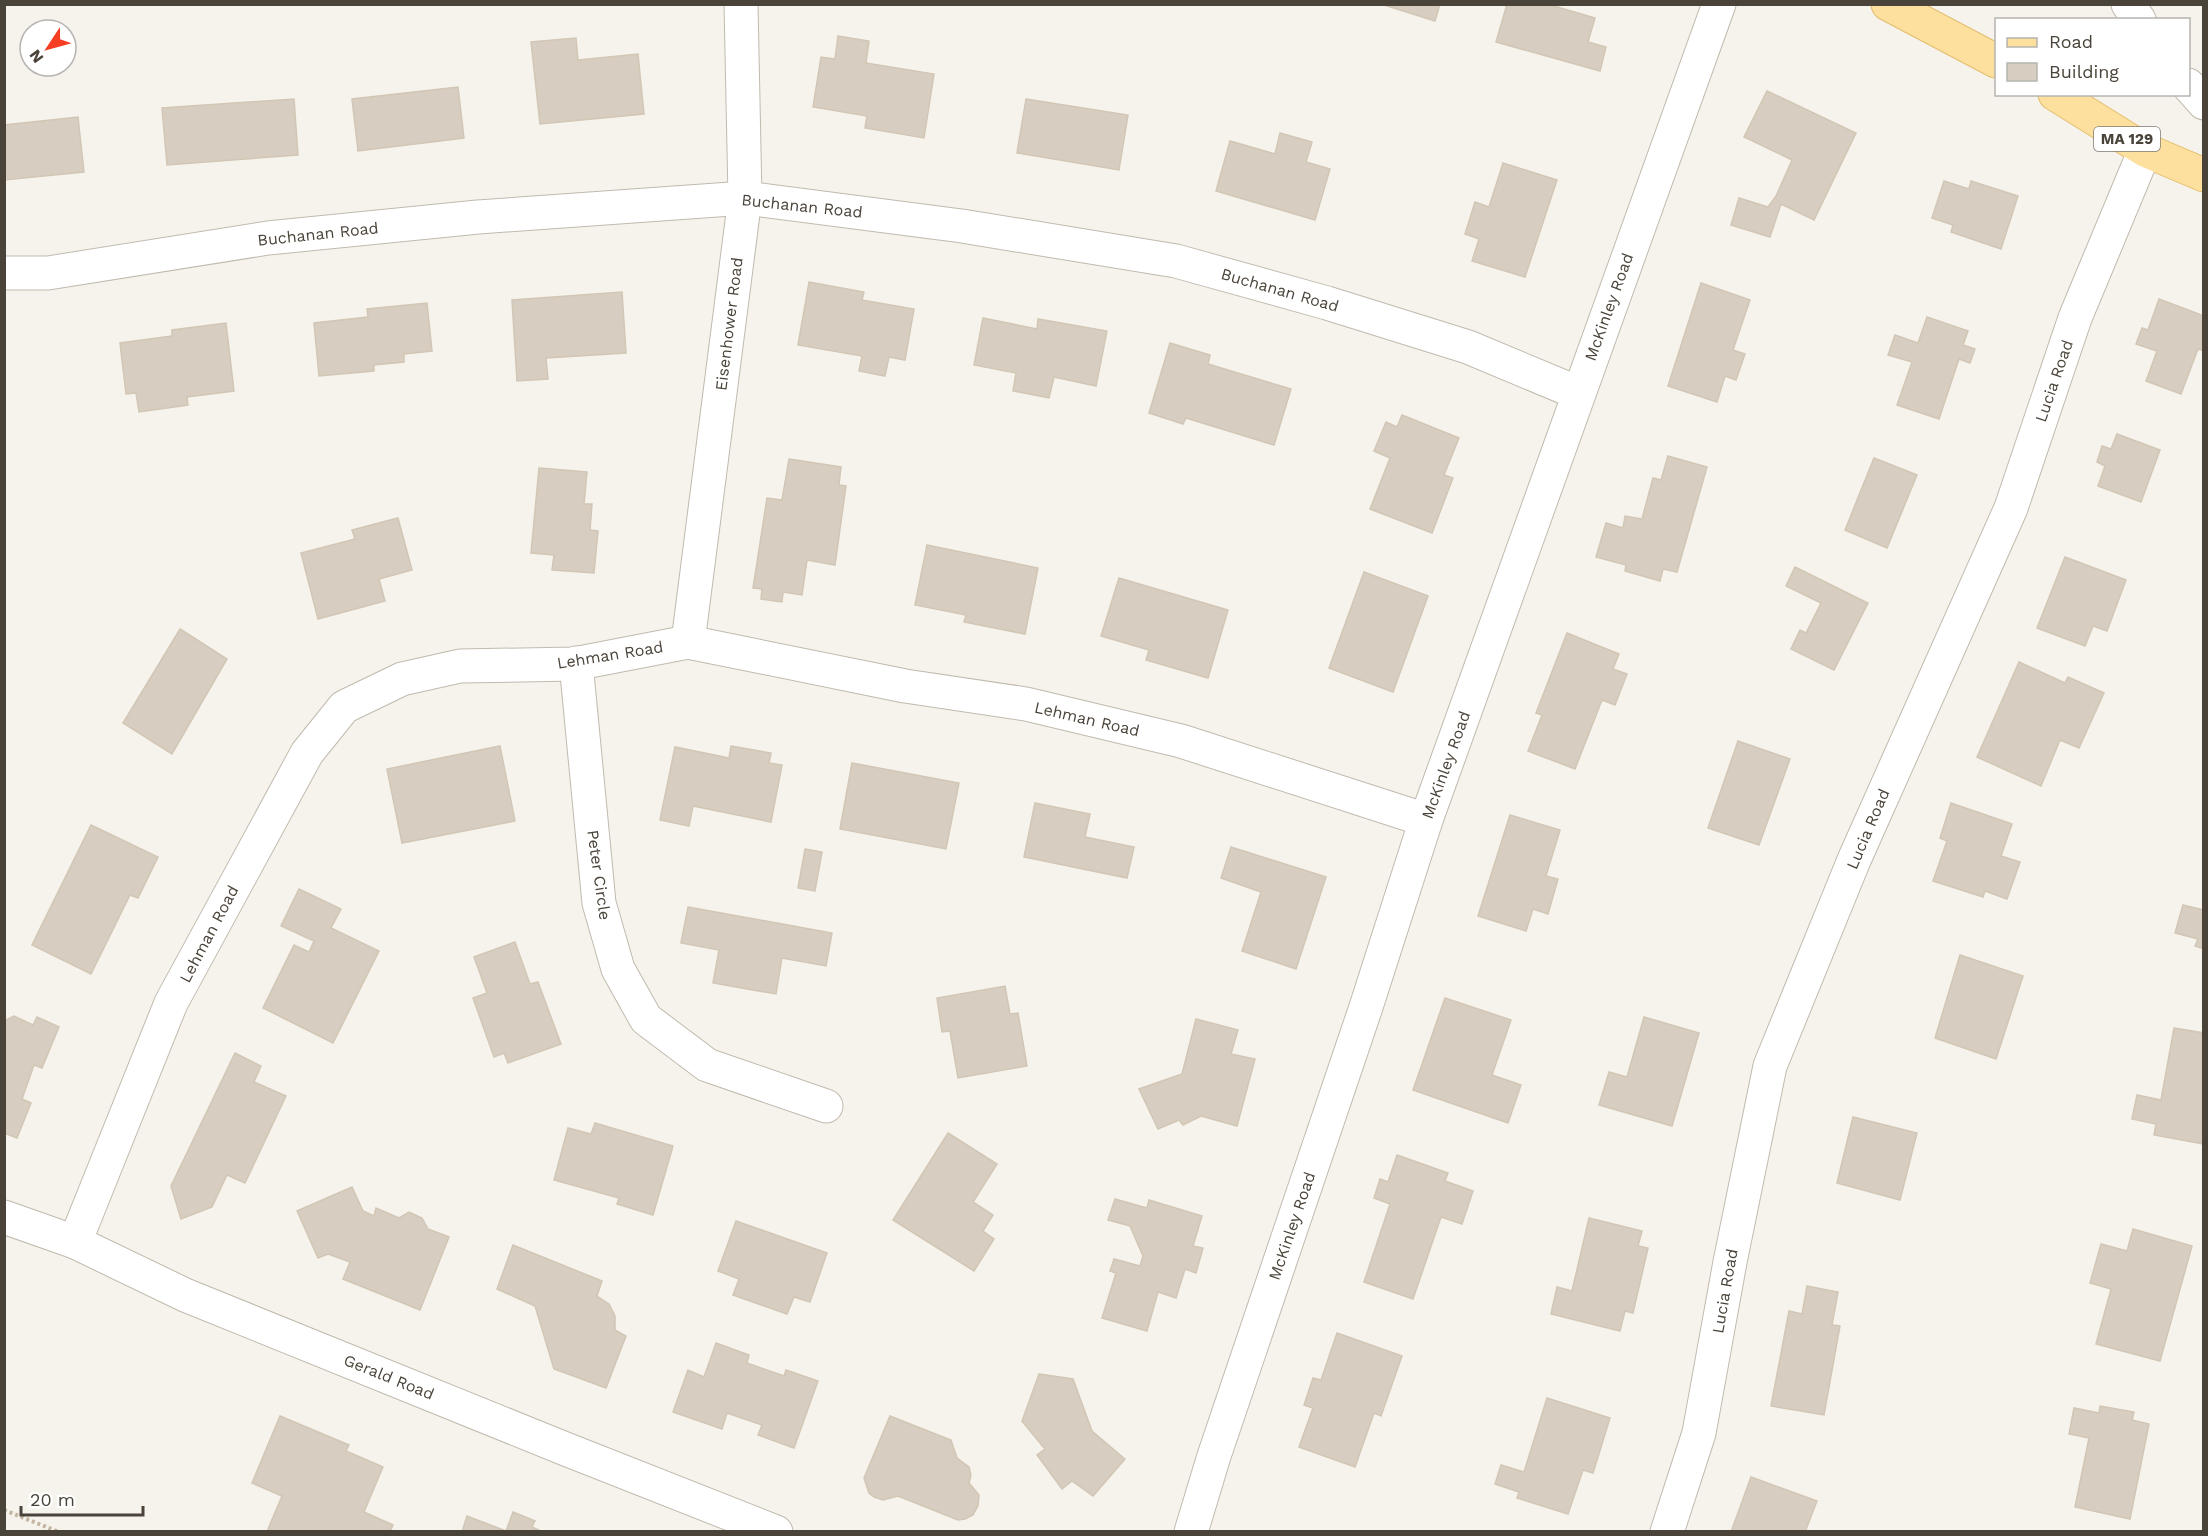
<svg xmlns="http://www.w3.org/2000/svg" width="2208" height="1536" font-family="'Work Sans',sans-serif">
<rect width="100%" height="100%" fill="#f6f3ec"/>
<!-- building -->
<g fill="#d7cec1" stroke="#d2c6b5" stroke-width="1.5">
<polygon points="1381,4 1440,4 1435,21"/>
<polygon points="1507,4 1547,4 1595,18 1588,42 1606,47 1600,71 1496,42"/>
<polygon points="838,36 869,41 866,63 934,74 924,138 865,128 867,116 813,107 821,57 835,59"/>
<polygon points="576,38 578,60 638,54 644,114 540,124 531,42"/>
<polygon points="458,87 464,138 358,151 352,99"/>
<polygon points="1767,91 1856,133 1814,220 1781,204 1770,237 1731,225 1739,198 1768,207 1776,196 1792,160 1744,137"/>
<polygon points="294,99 298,155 167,165 162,108"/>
<polygon points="1026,99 1128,115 1119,170 1017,153"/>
<polygon points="78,117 84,172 4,180 4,125"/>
<polygon points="1280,133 1312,142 1306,162 1330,169 1315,220 1216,191 1230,141 1275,154"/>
<polygon points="1503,163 1557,180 1525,277 1472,261 1479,239 1465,234 1475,202 1489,207"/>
<polygon points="1944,181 1969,189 1971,181 2018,196 2001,249 1951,232 1953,225 1932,218"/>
<polygon points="809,282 864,292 862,300 914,309 905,360 889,357 885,376 859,371 862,356 798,345"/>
<polygon points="1701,283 1750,300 1733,350 1745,354 1736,380 1725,376 1717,402 1668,386"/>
<polygon points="622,292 626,353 546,358 548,379 517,381 512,300"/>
<polygon points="2159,299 2204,316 2204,351 2198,349 2181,394 2146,381 2157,351 2136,344 2142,328 2148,330"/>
<polygon points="427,303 432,351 404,354 404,362 374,365 374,371 319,376 314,323 368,317 367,309"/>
<polygon points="1927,317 1968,331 1963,345 1975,349 1970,363 1959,359 1939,419 1897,405 1912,362 1888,355 1895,335 1918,343"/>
<polygon points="983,318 1037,329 1038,319 1107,331 1096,386 1054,377 1049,398 1013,391 1016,373 974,365"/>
<polygon points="226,323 234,391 187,397 188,405 139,412 136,393 126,394 120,343 172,336 172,330"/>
<polygon points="1170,343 1210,355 1208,364 1291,389 1274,445 1186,418 1183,424 1149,413"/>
<polygon points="1402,415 1459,438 1444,475 1453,478 1432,533 1370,509 1390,458 1374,451 1386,422 1397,427"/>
<polygon points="2117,434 2160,450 2141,502 2098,486 2105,466 2097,462 2102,446 2111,449"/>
<polygon points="1668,456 1707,467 1677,572 1663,569 1660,581 1625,571 1626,565 1596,557 1606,523 1623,528 1625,516 1642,519 1653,478 1661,480"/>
<polygon points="1874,458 1917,475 1887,548 1845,530"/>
<polygon points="789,459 841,467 839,485 846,486 835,565 807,560 802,595 783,592 782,602 761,599 762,589 753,588 767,498 782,500"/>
<polygon points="539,468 587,472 584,504 592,504 590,530 598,531 594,573 552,570 554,555 531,553"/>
<polygon points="398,518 412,570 379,579 385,601 318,619 301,553 355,539 352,530"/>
<polygon points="927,545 1038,568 1025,634 964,622 966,615 915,605"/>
<polygon points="2065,557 2126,580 2107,631 2093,626 2085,646 2037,628"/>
<polygon points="1795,567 1868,603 1834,670 1791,649 1800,630 1806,633 1821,603 1786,586"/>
<polygon points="1364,572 1428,596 1393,692 1329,668"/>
<polygon points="1119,578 1228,610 1208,678 1146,660 1149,650 1101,636"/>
<polygon points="180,629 227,659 172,754 123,723"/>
<polygon points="1567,633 1619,654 1613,669 1627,674 1615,705 1602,700 1575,769 1528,751 1542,715 1536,713"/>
<polygon points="2019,662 2065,683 2068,677 2104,693 2079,748 2060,740 2041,786 1977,757"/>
<polygon points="1738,741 1790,759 1759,845 1708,828"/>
<polygon points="500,746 515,821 402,843 387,769"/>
<polygon points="731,746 771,753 769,763 782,765 771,822 693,806 689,826 660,820 675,747 729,758"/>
<polygon points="852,763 959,783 946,849 840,829"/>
<polygon points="1035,803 1090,814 1085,837 1134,847 1127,878 1024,857"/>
<polygon points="1951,803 2012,824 2001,856 2020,862 2007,899 1985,891 1983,897 1933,881 1947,841 1940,838"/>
<polygon points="1510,815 1560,830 1546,876 1558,879 1548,914 1533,909 1526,931 1478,916"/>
<polygon points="91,825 158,857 138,898 130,895 91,974 32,945"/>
<polygon points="1231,847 1326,877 1296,969 1242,951 1261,892 1221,878"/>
<polygon points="805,849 822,852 815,891 798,888"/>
<polygon points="299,889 341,909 331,928 379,951 333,1043 263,1008 294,945 309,952 314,941 281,926"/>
<polygon points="2183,905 2204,910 2204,949 2195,946 2198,939 2175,933"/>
<polygon points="688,907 832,933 826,966 782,958 776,994 713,983 719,950 681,943"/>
<polygon points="515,942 530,984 538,982 561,1044 508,1063 504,1053 494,1057 473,998 487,993 474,957"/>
<polygon points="1960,955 2023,976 1996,1059 1935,1038"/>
<polygon points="1005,986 1010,1014 1018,1013 1027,1066 958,1078 950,1031 942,1032 937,998"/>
<polygon points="1445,998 1511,1020 1492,1075 1521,1085 1508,1123 1413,1090"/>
<polygon points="14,1016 33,1025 37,1017 59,1027 42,1068 34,1065 22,1099 31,1103 17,1138 4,1133 4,1021"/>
<polygon points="1644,1017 1699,1033 1672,1126 1599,1105 1609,1072 1627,1077"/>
<polygon points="1196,1019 1238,1030 1231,1054 1255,1059 1237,1126 1201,1116 1183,1125 1179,1120 1158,1129 1139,1089 1182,1074"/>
<polygon points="2174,1028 2204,1033 2204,1144 2154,1135 2156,1124 2132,1119 2137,1095 2161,1100"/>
<polygon points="235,1053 261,1066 254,1082 286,1096 245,1183 227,1175 212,1207 181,1219 171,1186"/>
<polygon points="1853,1117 1917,1133 1900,1200 1837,1183"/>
<polygon points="595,1123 673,1146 653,1215 617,1204 619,1198 554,1180 568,1128 591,1134"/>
<polygon points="948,1133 997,1164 973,1202 993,1215 983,1231 994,1239 974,1271 893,1220"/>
<polygon points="1397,1155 1448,1173 1445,1181 1473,1191 1462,1224 1441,1217 1413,1299 1364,1282 1390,1204 1374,1198 1380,1179 1388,1182"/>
<polygon points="352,1187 363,1211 374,1216 376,1208 399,1218 409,1212 422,1218 428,1229 449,1237 420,1310 343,1279 350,1262 328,1254 318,1258 297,1211"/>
<polygon points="1115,1199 1147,1208 1149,1200 1202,1216 1193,1246 1203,1248 1196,1273 1185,1269 1176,1298 1158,1292 1147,1331 1102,1318 1116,1273 1110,1271 1114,1259 1140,1266 1143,1256 1130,1226 1108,1220"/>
<polygon points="1589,1218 1642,1231 1638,1246 1648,1248 1633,1313 1625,1311 1620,1331 1551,1314 1557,1287 1572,1291"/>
<polygon points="736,1221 827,1253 810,1302 794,1297 787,1314 733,1295 739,1279 718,1271"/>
<polygon points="2133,1229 2192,1246 2160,1361 2096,1344 2111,1289 2090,1283 2101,1244 2127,1251"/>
<polygon points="513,1245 602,1281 597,1296 609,1304 615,1316 615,1330 626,1336 606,1388 554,1369 535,1306 497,1289"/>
<polygon points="1807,1286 1838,1292 1832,1325 1840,1326 1824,1415 1771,1406 1789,1311 1802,1314"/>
<polygon points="1337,1333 1402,1356 1381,1416 1374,1413 1355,1467 1299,1447 1313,1408 1304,1405 1313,1378 1321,1380"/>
<polygon points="716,1343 749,1355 747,1363 784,1376 786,1370 818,1381 794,1448 758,1435 762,1425 727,1413 722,1429 673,1412 688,1370 704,1377"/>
<polygon points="1039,1374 1073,1379 1092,1431 1125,1459 1093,1496 1072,1481 1062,1489 1037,1455 1045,1449 1022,1421"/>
<polygon points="1547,1398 1610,1418 1593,1473 1583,1470 1568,1514 1517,1498 1519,1492 1495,1484 1501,1465 1524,1472"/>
<polygon points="2100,1406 2134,1412 2132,1420 2149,1424 2130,1519 2075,1507 2089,1438 2069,1434 2074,1408 2099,1413"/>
<polygon points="280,1416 349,1445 346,1451 383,1467 364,1512 393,1525 390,1532 275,1532 268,1529 282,1496 252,1483"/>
<polygon points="890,1416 951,1440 957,1458 969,1467 971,1475 969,1483 979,1495 978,1506 973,1515 965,1519 958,1520 898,1496 883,1500 874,1497 869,1493 864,1478"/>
<polygon points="1751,1477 1817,1501 1805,1532 1731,1532"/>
<polygon points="513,1512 535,1521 532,1527 543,1532 462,1532 467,1516 506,1531"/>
</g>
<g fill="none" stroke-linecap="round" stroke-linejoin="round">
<defs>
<g id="minor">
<polyline points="2128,4 2139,20"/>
<polyline points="2188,85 2204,103"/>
<polyline points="4,273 48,273 268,238 478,217 745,198 962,226 1176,261 1327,303 1468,347 1578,393"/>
<polyline points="688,642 745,198 741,4"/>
<polyline points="576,663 599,903 618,969 646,1019 707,1065 826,1106"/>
<polyline points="4,1217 75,1242 185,1295 563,1448 776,1532"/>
<polyline points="75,1242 171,1003 307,753 344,707 402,679 460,666 574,664 688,642 905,686 1026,704 1181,741 1426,820"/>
<polyline points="1191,1532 1214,1456 1366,1007 1426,820 1719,4"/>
<polyline points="1667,1532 1699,1433 1730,1262 1770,1066 1854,860 2011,508 2075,318 2145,150"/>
</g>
<g id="primary">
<polyline points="1888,4 1996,61"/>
<polyline points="2055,94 2145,150 2204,175"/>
</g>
</defs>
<!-- minor casing -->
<use href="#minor" stroke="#c1baae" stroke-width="35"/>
<!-- primary casing -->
<use href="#primary" stroke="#e3bd6d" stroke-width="35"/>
<!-- path -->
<polyline stroke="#c3b6a0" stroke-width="4" stroke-dasharray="3 3" stroke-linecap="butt" points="4,1510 59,1532"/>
<!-- minor -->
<use href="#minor" stroke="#fff" stroke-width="33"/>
<!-- primary -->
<use href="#primary" stroke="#fde09e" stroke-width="33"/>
</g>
<g text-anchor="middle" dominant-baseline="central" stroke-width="4.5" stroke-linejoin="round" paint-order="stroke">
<!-- shield labels -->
<rect fill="#fff" stroke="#807b74" stroke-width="1.5" x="2094" y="127" width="66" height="24" rx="4.5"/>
<g font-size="15" font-weight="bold" fill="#4a4339">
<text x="2127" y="139">MA 129</text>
</g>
<!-- street labels -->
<g font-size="16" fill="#4a4339" stroke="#fff">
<text transform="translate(802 206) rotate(6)">Buchanan Road</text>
<text transform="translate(318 234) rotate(-6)">Buchanan Road</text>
<text transform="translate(1280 290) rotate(16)">Buchanan Road</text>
<text transform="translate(1609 307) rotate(-70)">McKinley Road</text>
<text transform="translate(729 324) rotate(-83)">Eisenhower Road</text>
<text transform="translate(2054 381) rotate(-71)">Lucia Road</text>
<text transform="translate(610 655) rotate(-9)">Lehman Road</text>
<text transform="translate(1087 719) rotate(13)">Lehman Road</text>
<text transform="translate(1446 765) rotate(-70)">McKinley Road</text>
<text transform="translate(1868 829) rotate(-67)">Lucia Road</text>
<text transform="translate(599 875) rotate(82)">Peter Circle</text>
<text transform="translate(209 934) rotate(-62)">Lehman Road</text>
<text transform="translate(1292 1226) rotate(-71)">McKinley Road</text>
<text transform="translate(1725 1291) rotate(-80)">Lucia Road</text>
<text transform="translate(389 1377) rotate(22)">Gerald Road</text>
</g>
</g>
<!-- border -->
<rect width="2208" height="1536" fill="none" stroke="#4a4339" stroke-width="12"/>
<!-- legend -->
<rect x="1995" y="18" width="195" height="78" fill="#ffffff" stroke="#b7b4b0" stroke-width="1.5"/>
<rect x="2007" y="38" width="30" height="9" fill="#fde09e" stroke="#b7b4b0" stroke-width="1.5"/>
<text x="2049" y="48" font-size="18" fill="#4a4339">Road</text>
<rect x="2007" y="63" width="30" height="18" fill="#d7cec1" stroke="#b7b4b0" stroke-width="1.5"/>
<text x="2049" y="78" font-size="18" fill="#4a4339">Building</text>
<!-- north arrow -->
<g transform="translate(48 48) rotate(234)"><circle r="28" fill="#ffffff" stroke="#b7b4b0" stroke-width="1.5"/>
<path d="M0-4.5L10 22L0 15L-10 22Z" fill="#f63e22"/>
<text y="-9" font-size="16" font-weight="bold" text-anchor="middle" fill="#4a4339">N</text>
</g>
<!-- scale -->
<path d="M21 1506v9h122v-9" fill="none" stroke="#4a4339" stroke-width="3"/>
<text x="30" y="1506" font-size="18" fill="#4a4339" stroke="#ffffff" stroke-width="4.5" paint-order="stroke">20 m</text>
</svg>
